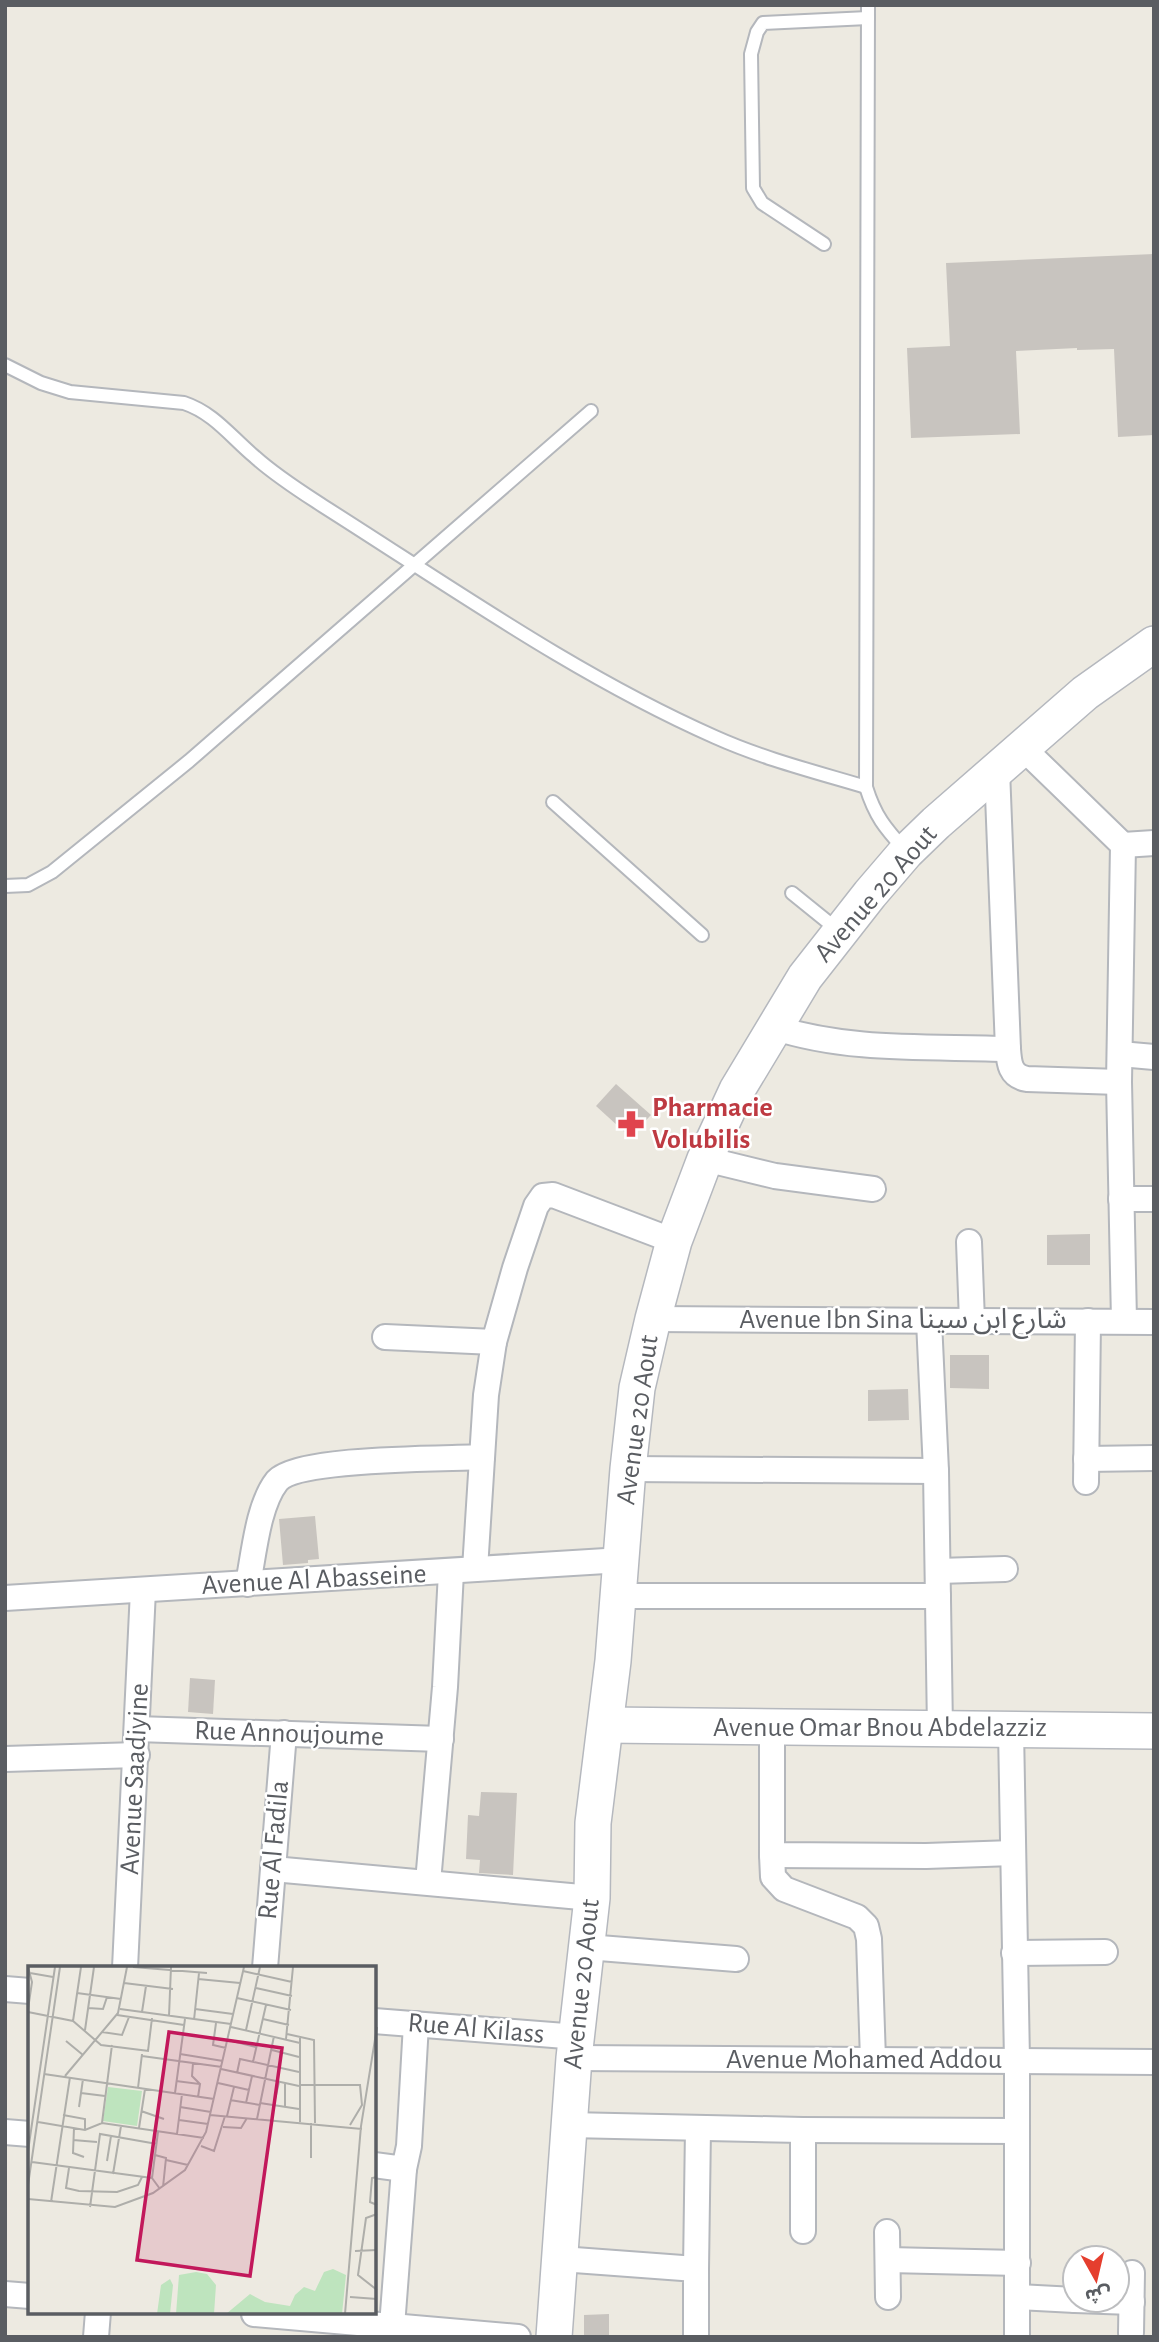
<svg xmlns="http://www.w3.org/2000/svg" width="1159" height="2342" font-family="'Alegreya Sans','Noto Sans Arabic',sans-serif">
<rect width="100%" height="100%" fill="#edeae1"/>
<!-- building -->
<g fill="#c8c4bf">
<polygon points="1154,254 1154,435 1118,437 1114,349 1077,350 1077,348 1016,351 1020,434 911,438 907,348 950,346 946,263"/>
<polygon points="616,1084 651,1115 630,1137 596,1106"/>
<polygon points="1090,1234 1090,1265 1047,1265 1047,1235"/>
<polygon points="950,1355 989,1355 989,1389 950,1388"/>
<polygon points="908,1389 909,1420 868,1421 868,1390"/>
<polygon points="315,1516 319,1559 308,1560 308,1563 283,1565 279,1519"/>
<polygon points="190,1678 215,1680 213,1714 188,1712"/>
<polygon points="481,1792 517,1793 513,1875 479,1873 480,1860 466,1859 468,1815 479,1816"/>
<polygon points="609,2314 609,2337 584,2337 584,2315"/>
</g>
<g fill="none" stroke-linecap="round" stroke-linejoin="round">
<defs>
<g id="lane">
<path d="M868,5l-2,782c9,29 19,41 39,63"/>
<polyline points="824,244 762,203 753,188 751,54 757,32 763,23 868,18"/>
<path d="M5,365l36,18 29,9 114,11c30,10 47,34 71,54 21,19 45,34 68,49 128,81 254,170 392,231 49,22 101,35 151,50"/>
<polyline points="553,802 702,935"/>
<polyline points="5,886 28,885 52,872 189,761 591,411"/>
<polyline points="792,893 839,931"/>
</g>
<g id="street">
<polyline points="1023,748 1123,845 1119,1082 1124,1321"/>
<path d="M997,770l11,279c1,14 2,27 19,30l92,3"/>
<polyline points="1123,845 1154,843"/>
<path d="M773,1027c76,25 157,19 235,22"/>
<polyline points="1120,1054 1154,1057"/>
<polyline points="705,1159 775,1176 873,1189"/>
<polyline points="1121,1199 1154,1199"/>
<polyline points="969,1242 972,1321"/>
<polyline points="653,1319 1154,1322"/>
<polyline points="929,1321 936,1471 940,1729"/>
<polyline points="385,1337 494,1342"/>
<polyline points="1086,1459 1154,1458"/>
<polyline points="628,1469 936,1471"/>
<polyline points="1086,1482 1088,1321"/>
<polyline points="475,1569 486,1395 494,1342 515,1268 536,1206 543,1196 553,1195 674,1241"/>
<polyline points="938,1571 1005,1569"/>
<path d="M248,1584c6,-31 10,-79 29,-103 21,-24 169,-22 205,-24"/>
<polyline points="620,1596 938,1596"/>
<polyline points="5,1598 622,1560"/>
<polyline points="772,1728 772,1855 926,1856 1013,1853"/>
<polyline points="137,1729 441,1739"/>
<polyline points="1011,1729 1017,2061 1017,2337"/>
<polyline points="5,1759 137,1755"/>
<polyline points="772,1855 773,1877 784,1889 857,1917 866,1926 869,1939 873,2060"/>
<polyline points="273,1869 592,1898"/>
<polyline points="428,1882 445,1687 451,1572"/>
<polyline points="587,1947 736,1959"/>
<polyline points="1014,1953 1105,1952"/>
<polyline points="125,1968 143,1590"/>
<polyline points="265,1968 284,1733"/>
<polyline points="5,1989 30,1991"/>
<polyline points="374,2021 578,2037"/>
<polyline points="574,2058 1154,2062"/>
<polyline points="569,2125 803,2130 1017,2131"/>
<polyline points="5,2132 30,2134"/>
<polyline points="374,2165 404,2169 409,2146 416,2024"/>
<polyline points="803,2231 803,2130"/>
<polyline points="887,2232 888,2297"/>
<polyline points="561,2259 696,2269 696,2337"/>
<polyline points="888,2260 1018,2263"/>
<polyline points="696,2269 698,2128"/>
<polyline points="5,2294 30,2296"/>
<polyline points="1018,2297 1075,2300"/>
<polyline points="1075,2300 1132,2302"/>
<polyline points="254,2314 518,2337"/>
<polyline points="392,2326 404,2169"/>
<polyline points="1131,2333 1132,2273"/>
<polyline points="96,2337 98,2312"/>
</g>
<g id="secondary">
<polyline points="606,1725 1154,1731"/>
<polyline points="554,2337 574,2058 592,1898 593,1823 613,1661 628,1469 637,1388 653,1319 674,1241 705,1159 737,1090 805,977 870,894 906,852 936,823 1085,693 1154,644"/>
</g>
</defs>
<!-- lane casing -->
<use href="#lane" stroke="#b4b7bc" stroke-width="16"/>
<!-- street casing -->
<use href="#street" stroke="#b4b7bc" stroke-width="28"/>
<!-- secondary casing -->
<use href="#secondary" stroke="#b5b8be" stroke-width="38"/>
<!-- lane -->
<use href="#lane" stroke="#fff" stroke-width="12"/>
<!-- street -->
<use href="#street" stroke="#fff" stroke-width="24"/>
<!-- secondary -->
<use href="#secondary" stroke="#fff" stroke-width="35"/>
</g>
<!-- icons -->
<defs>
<symbol id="pharmacy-bare" viewBox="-9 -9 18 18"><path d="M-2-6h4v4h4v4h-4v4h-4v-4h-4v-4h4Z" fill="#e0444e" stroke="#fff" stroke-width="2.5" paint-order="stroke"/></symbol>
</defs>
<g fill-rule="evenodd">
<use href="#pharmacy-bare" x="612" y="1105" width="38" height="38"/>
</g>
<g text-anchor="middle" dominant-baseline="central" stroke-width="5" stroke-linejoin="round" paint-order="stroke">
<!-- street labels -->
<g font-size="28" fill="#5a5d62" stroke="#fff">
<text transform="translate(876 894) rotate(-49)">Avenue 20 Aout</text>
<text x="903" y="1320">Avenue Ibn Sina شارع ابن سينا</text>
<text transform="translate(638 1420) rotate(-82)">Avenue 20 Aout</text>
<text transform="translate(314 1580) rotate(-3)">Avenue Al Abasseine</text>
<text x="880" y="1728">Avenue Omar Bnou Abdelazziz</text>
<text transform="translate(289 1734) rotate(2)">Rue Annoujoume</text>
<text transform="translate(135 1779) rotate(-87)">Avenue Saadiyine</text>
<text transform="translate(274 1850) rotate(-85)">Rue Al Fadila</text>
<text transform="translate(582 1984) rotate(-84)">Avenue 20 Aout</text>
<text transform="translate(476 2029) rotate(5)">Rue Al Kilass</text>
<text x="864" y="2060">Avenue Mohamed Addou</text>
</g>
<!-- health labels -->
<g font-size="28" font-weight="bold" fill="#be3a42" stroke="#fff" text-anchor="start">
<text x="652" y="1108">Pharmacie<tspan x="652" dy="32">Volubilis</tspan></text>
</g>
</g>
<!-- overview -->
<g transform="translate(28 1966)">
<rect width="348" height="348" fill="#edeae1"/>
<path d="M80,121l34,4 -5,35 -34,-5zM305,303l13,6 -4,39h-116l24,-20 15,8 25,4 5,-11 9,-8 11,4 9,-19zM168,306l11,2 9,11 -2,29h-38l3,-39zM142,313l3,6 -3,29h-13l4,-29z" fill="#bee4be"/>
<path fill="none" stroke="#aeaeaa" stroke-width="2" d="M0,1l4,15 -4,27M105,1l74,6M215,5l49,11M2,7l23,4M170,13l42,4M96,17l49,6M228,22l36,8M49,27l44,6M209,32l54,12M60,42l15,1 4,-12M92,43l111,15M167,43l38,5M0,46l45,9 28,24 48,6M114,46l4,-26M89,49l67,10M141,50l2,-49M235,53l26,6M166,54l5,-47M45,55l8,-54M188,57l-3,22 13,3M203,61l69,16M57,64l9,-63M218,64l14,-63M74,66l20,3 7,-18M259,68l27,6 1,83M258,73l7,-72M200,74l28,7M38,75l17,14M244,84l27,7M120,85l4,-33M152,88l43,7M114,90l80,11M225,96l13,-57M165,97l-1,13 8,8M193,103l78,17M209,107l3,-14 59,13M16,108l170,25M37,110l53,-63 9,-46M148,115l24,3 -2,13M190,117l31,7M271,119h61l2,20 -12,20M110,122l4,-34M53,127l24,3M147,127l10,-74M202,134l30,5M218,137l6,-27M232,137l39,6M246,138l5,-22M257,140v-22M51,141l4,-28M152,141l31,5M113,145l23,8M35,149l22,4v11M182,149l152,14M199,150l7,-29M229,153l17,-83M151,154l29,4M10,156l47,8 17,-7 102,15M272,156v-84M74,157l10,-78M195,161l18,1 6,-10M46,162l-1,25 11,4M111,162l6,-39M130,166l-6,46 8,11M149,168l5,-40M45,174l24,2M173,180l13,5 11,-35M0,185l27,-184M127,189l11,3 -3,29M283,192v-35M138,194l22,5M79,195l4,-25M4,196l120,16M41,202l-3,20 13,3 38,1 21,-7 4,-8M85,208l8,-48M349,211l-5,1 -2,24 7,3M0,219l32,-218M0,233l87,8 38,-14 32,-23 21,-38 38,-165M23,236l19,-125M62,241l10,-73 57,10M349,248l-11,4 -8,57 19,15M327,285l22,-1M322,331l27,2M317,348l16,-188 16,-99"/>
<path fill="#c2185b" fill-opacity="0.15" stroke="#c2185b" stroke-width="3.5" d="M141,66l113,16 -32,228 -113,-16z"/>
<rect width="348" height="348" fill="none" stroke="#5a5d62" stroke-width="3.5"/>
</g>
<!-- border -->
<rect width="1159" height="2342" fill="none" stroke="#5a5d62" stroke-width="14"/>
<!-- north arrow -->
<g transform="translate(1096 2279) rotate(172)"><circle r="33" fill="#ffffff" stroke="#bdbec0" stroke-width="2"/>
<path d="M0-5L12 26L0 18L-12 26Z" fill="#e53e2e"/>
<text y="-10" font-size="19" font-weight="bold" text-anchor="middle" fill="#5a5d62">ش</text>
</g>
</svg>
